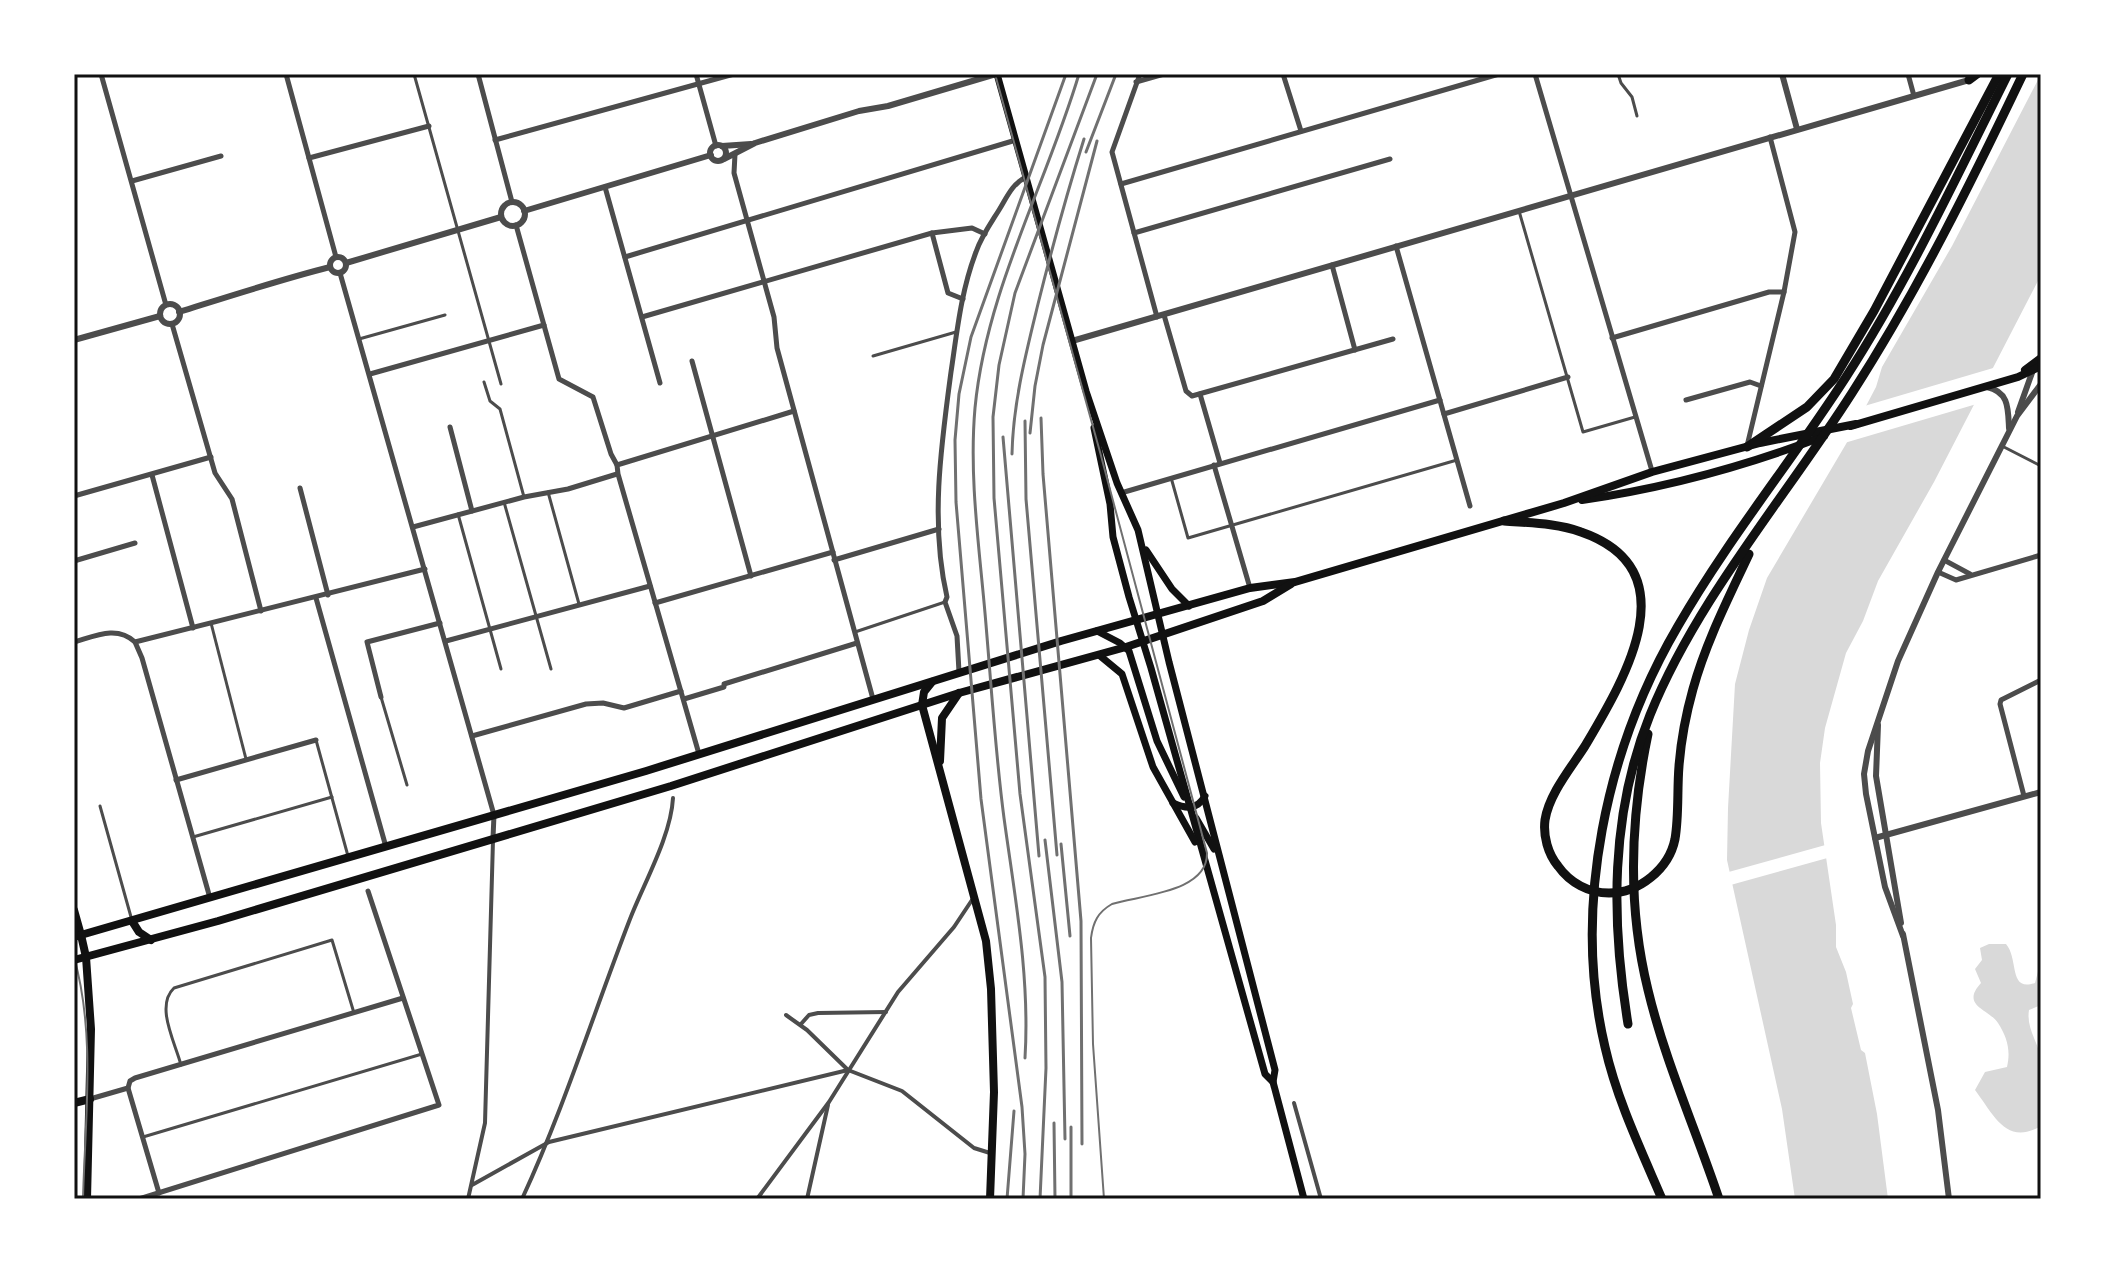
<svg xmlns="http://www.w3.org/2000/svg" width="2115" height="1273" font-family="'Nunito Sans',sans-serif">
<rect width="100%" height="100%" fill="#fff"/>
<!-- water -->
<g fill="#d9d9d9">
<polygon points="2041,74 2041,275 1934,482 1878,581 1863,621 1846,653 1825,728 1820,763 1821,823 1836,925 1836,947 1846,972 1853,1004 1851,1008 1861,1050 1865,1053 1877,1114 1888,1199 1795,1199 1782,1109 1727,860 1728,808 1735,684 1749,630 1767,578 1846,444 1876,387 1882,367 1952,246"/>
<path d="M1989,944h17c13,15 2,48 29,39l6,-23v45l-12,5c-3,18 9,32 12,49 3,21 0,46 0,67 -35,20 -47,-11 -66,-36l10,-18 22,-5c4,-17 0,-30 -9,-44 -9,-14 -38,-17 -17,-40l-6,-14 7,-9 -2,-12z"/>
</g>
<!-- pier -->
<g fill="#fff">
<polygon points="2011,123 2013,124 1934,274 1873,382 1879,365 1948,244"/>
<polygon points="2000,366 1980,403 1841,444 1861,407"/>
<polygon points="1829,844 1831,857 1727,886 1725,873"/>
</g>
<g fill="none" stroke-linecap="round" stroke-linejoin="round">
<!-- service -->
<g stroke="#4c4c4c" stroke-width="3">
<polyline points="414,74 501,384"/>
<polyline points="1618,74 1621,83 1632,97 1637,116"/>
<polyline points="1519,211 1583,432 1635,417"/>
<polyline points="359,339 445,315"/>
<polyline points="873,356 956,332"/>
<polyline points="484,382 490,401 500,409 524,497"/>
<polyline points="2002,446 2041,466"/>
<polyline points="1172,481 1188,538 1457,460"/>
<polyline points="548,492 579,604"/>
<polyline points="504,502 551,669"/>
<polyline points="458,514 501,669"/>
<polyline points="211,623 246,759"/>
<polyline points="855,632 945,602"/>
<polyline points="381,697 407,785"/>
<polyline points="316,740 348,856"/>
<polyline points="100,806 131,917"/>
<polyline points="193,837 332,797"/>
<path d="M181,1065c-6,-23 -26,-59 -7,-77l158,-48 22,73"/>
<polyline points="143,1137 422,1054"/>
</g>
<!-- pedestrian -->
<g stroke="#4c4c4c" stroke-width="4">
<polyline points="786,1015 807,1030 848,1070 902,1091 974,1148 990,1153"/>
<polyline points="801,1024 809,1015 818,1013 886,1012"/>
<polyline points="1294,1103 1321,1199"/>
<polyline points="472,1185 549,1142 848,1070"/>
<polyline points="468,1199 485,1123 493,840"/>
<path d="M522,1199c42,-91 72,-187 108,-280 14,-36 41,-83 43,-121"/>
<polyline points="757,1199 829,1102 898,992 954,927 974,897"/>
<polyline points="807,1199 828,1105"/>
</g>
<!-- minor -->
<g stroke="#4c4c4c" stroke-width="5">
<polyline points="101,74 166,305"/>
<polyline points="286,74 336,257"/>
<polyline points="478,74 512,202"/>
<polyline points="696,74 716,146"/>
<polyline points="1140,74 1112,152 1157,317"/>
<polyline points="1283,74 1301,131"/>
<polyline points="1535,74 1652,471"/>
<polyline points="1908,74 1914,96"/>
<polyline points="1136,82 1164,74"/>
<polyline points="495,140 734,74"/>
<polyline points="735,154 734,173 774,317 777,348 873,699"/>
<polyline points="309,158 429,126"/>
<polyline points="132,181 221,156"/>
<polyline points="1121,184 1499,74"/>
<polyline points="605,187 660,383"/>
<polyline points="516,225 559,379 593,397 611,454 617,465"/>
<polyline points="932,233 948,293 963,299"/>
<polyline points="1134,233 1390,159"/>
<polyline points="1396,246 1470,506"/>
<polyline points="625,257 1016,140"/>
<polyline points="1332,265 1355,350"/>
<polyline points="340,273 494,815 493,838"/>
<polyline points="1164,315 1186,391 1192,396 1393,339"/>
<polyline points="642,317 932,233 972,228 985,234"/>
<polyline points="172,324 215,473 232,499 261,611"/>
<polyline points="1612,338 1769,292 1784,292"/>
<polyline points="692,361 751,576"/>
<polyline points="370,374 544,325"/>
<polyline points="1200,394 1220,463"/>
<polyline points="1686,400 1750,382 1761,386"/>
<polyline points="1444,414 1568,377"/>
<polyline points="450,427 472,511"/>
<polyline points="1747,446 1784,292 1795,232 1770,137"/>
<polyline points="1214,465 1250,588"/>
<polyline points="152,475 193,628"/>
<polyline points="300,488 328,595"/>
<polyline points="1121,493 1440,400"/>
<polyline points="74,496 211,457"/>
<polyline points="413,527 524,497 568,489 617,474"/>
<polyline points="834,560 939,529"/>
<polyline points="1944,560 1970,574"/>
<polyline points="74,561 135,543"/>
<polyline points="1938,572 1956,580 2041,555"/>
<polyline points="316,598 386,847"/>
<polyline points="655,603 833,552"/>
<polyline points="446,641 650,586"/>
<path d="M74,642c21,-6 43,-17 61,0l290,-73"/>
<polyline points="135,642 142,658 210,898"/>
<path d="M959,672l-2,-36 -12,-34 2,-5c-17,-73 -6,-151 4,-225 6,-40 10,-81 25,-120 5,-15 15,-29 23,-42 8,-13 13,-26 27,-33"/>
<polyline points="381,697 367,642 440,623"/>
<polyline points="684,699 724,687 724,684 857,643"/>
<polyline points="472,736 586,704 603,703 624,708 681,691"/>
<polyline points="699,754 618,474 617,465 794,411"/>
<polyline points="176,780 316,740"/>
<polyline points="2024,796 2000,704 2001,700 2041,680"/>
<polyline points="128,1088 159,1193"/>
<polyline points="90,1099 128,1088 130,1081 135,1078 403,998"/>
<polyline points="139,1199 439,1105 368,891"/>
</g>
<!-- tertiary -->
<g stroke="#4c4c4c" stroke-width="6">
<polyline points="1782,74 1797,129"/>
<circle cx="718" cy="153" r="8"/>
<polyline points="722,146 751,144"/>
<polyline points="724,159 755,143 859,111 888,106 996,74"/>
<circle cx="513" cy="214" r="12"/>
<polyline points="524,211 711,155"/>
<circle cx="338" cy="265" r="8"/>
<polyline points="346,263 501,217"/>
<circle cx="170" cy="314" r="10"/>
<path d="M179,312c51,-16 100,-32 151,-45"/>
<polyline points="74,340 160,316"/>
<polyline points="1072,341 1969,80"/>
<path d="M1987,387c22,5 21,21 22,41"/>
<polyline points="2018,412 2033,370"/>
<polyline points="1878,725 1876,776 1901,923"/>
<polyline points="1875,838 2041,792"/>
<polyline points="1903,934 1938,1110 1949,1199"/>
<polyline points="1903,936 1885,887 1866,794 1864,774 1868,751 1898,661 1938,572 2017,416 2041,384"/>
</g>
<!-- secondary -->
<g stroke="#111" stroke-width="7">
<polyline points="997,74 1086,391 1117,483 1138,530 1169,662 1275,1070 1273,1082 1304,1199"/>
<polyline points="1094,428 1110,504 1113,537 1129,597 1151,668 1265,1074 1273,1082"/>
<polyline points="1146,550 1172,589 1189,606"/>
<polyline points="1097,631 1120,643 1129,651 1157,741 1184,797"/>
<polyline points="1099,655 1122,674 1153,767 1195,842"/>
<path d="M1173,803c13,6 24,7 32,-7"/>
<polyline points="1196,818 1214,849"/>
</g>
<!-- primary -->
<g stroke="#111" stroke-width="8">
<polyline points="932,682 924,692 922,705 986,941 991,989 994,1092 990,1199"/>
<polyline points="940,761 942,718 959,693"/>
<polyline points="74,910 81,935"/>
<polyline points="86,957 91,1029 87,1199"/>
<polyline points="74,1103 90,1099"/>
</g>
<!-- trunk -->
<g stroke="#111" stroke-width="8">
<polyline points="2025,370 2041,358"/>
<polyline points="1851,426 2018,377 2041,366"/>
<path d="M1582,500c83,-12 164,-34 242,-64"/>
<polyline points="132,921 139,932 151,940"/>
<polyline points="81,935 86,957"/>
<polyline points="74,937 646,771 1061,641 1250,588 1295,582 1564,503 1652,472 1760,443 1856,424"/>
<polyline points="74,960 218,921 671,786 959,693 1126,647 1263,601 1291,584"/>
</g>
<!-- motorway -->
<g stroke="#111" stroke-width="9">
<polyline points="1969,80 1977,74"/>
<polyline points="1747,447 1807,407 1834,379 1874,311 1999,74"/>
<path d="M1504,521c25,2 53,2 77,11 110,38 43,148 4,214 -14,22 -36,48 -40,74 -2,16 3,34 13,46 12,17 31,27 51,27 30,0 60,-24 66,-54 4,-23 2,-49 4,-73 2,-26 7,-52 14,-77 13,-47 35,-90 56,-135"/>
<path d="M1648,734c-18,86 -21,171 0,256 17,71 48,140 71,209"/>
<path d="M1628,1024c-17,-104 -18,-210 22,-309 47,-116 135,-217 202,-322 65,-101 119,-210 171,-319"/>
<path d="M1662,1199c-21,-49 -45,-99 -57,-152 -33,-140 1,-298 73,-421 50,-87 114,-165 168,-249 62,-96 111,-201 162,-303"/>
</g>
<!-- tram -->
<g stroke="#707070" stroke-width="2">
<path d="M995,74l105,378 107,401c1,39 -65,42 -95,51 -14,8 -19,18 -21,34l2,106 11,155"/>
<path d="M74,957c22,78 11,162 9,242"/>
</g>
<!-- rail -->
<g stroke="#707070" stroke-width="3">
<polyline points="1086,152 1116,74"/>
<polyline points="1041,418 1043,474 1081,921 1082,1144"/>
<polyline points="1025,421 1026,499 1057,855"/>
<polyline points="1030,433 1035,386 1043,345 1097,141"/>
<polyline points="1003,437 1039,856"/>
<path d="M1012,454c1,-51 14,-101 26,-150 14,-56 29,-111 46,-165"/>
<polyline points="1045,840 1062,982 1065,1139"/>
<polyline points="1061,844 1070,936"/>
<path d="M1025,1058c5,-81 -10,-160 -21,-240 -9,-68 -13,-137 -19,-205 -6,-68 -16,-137 -10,-205 11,-117 71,-223 104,-334"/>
<polyline points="1054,1123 1055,1199"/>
<polyline points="1071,1127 1071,1199"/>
<polyline points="1007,1199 1014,1111"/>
<polyline points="1023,1199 1025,1154 1022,1107 981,799 956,502 955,440 959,394 971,337 1066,74"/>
<polyline points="1040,1199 1046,1068 1045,977 1020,794 994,498 993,417 999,365 1015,293 1097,74"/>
</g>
</g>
<!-- border -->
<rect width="2115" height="1273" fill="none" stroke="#ffffff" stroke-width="152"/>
<rect x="76" y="76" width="1963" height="1121" fill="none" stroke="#111" stroke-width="3"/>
</svg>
